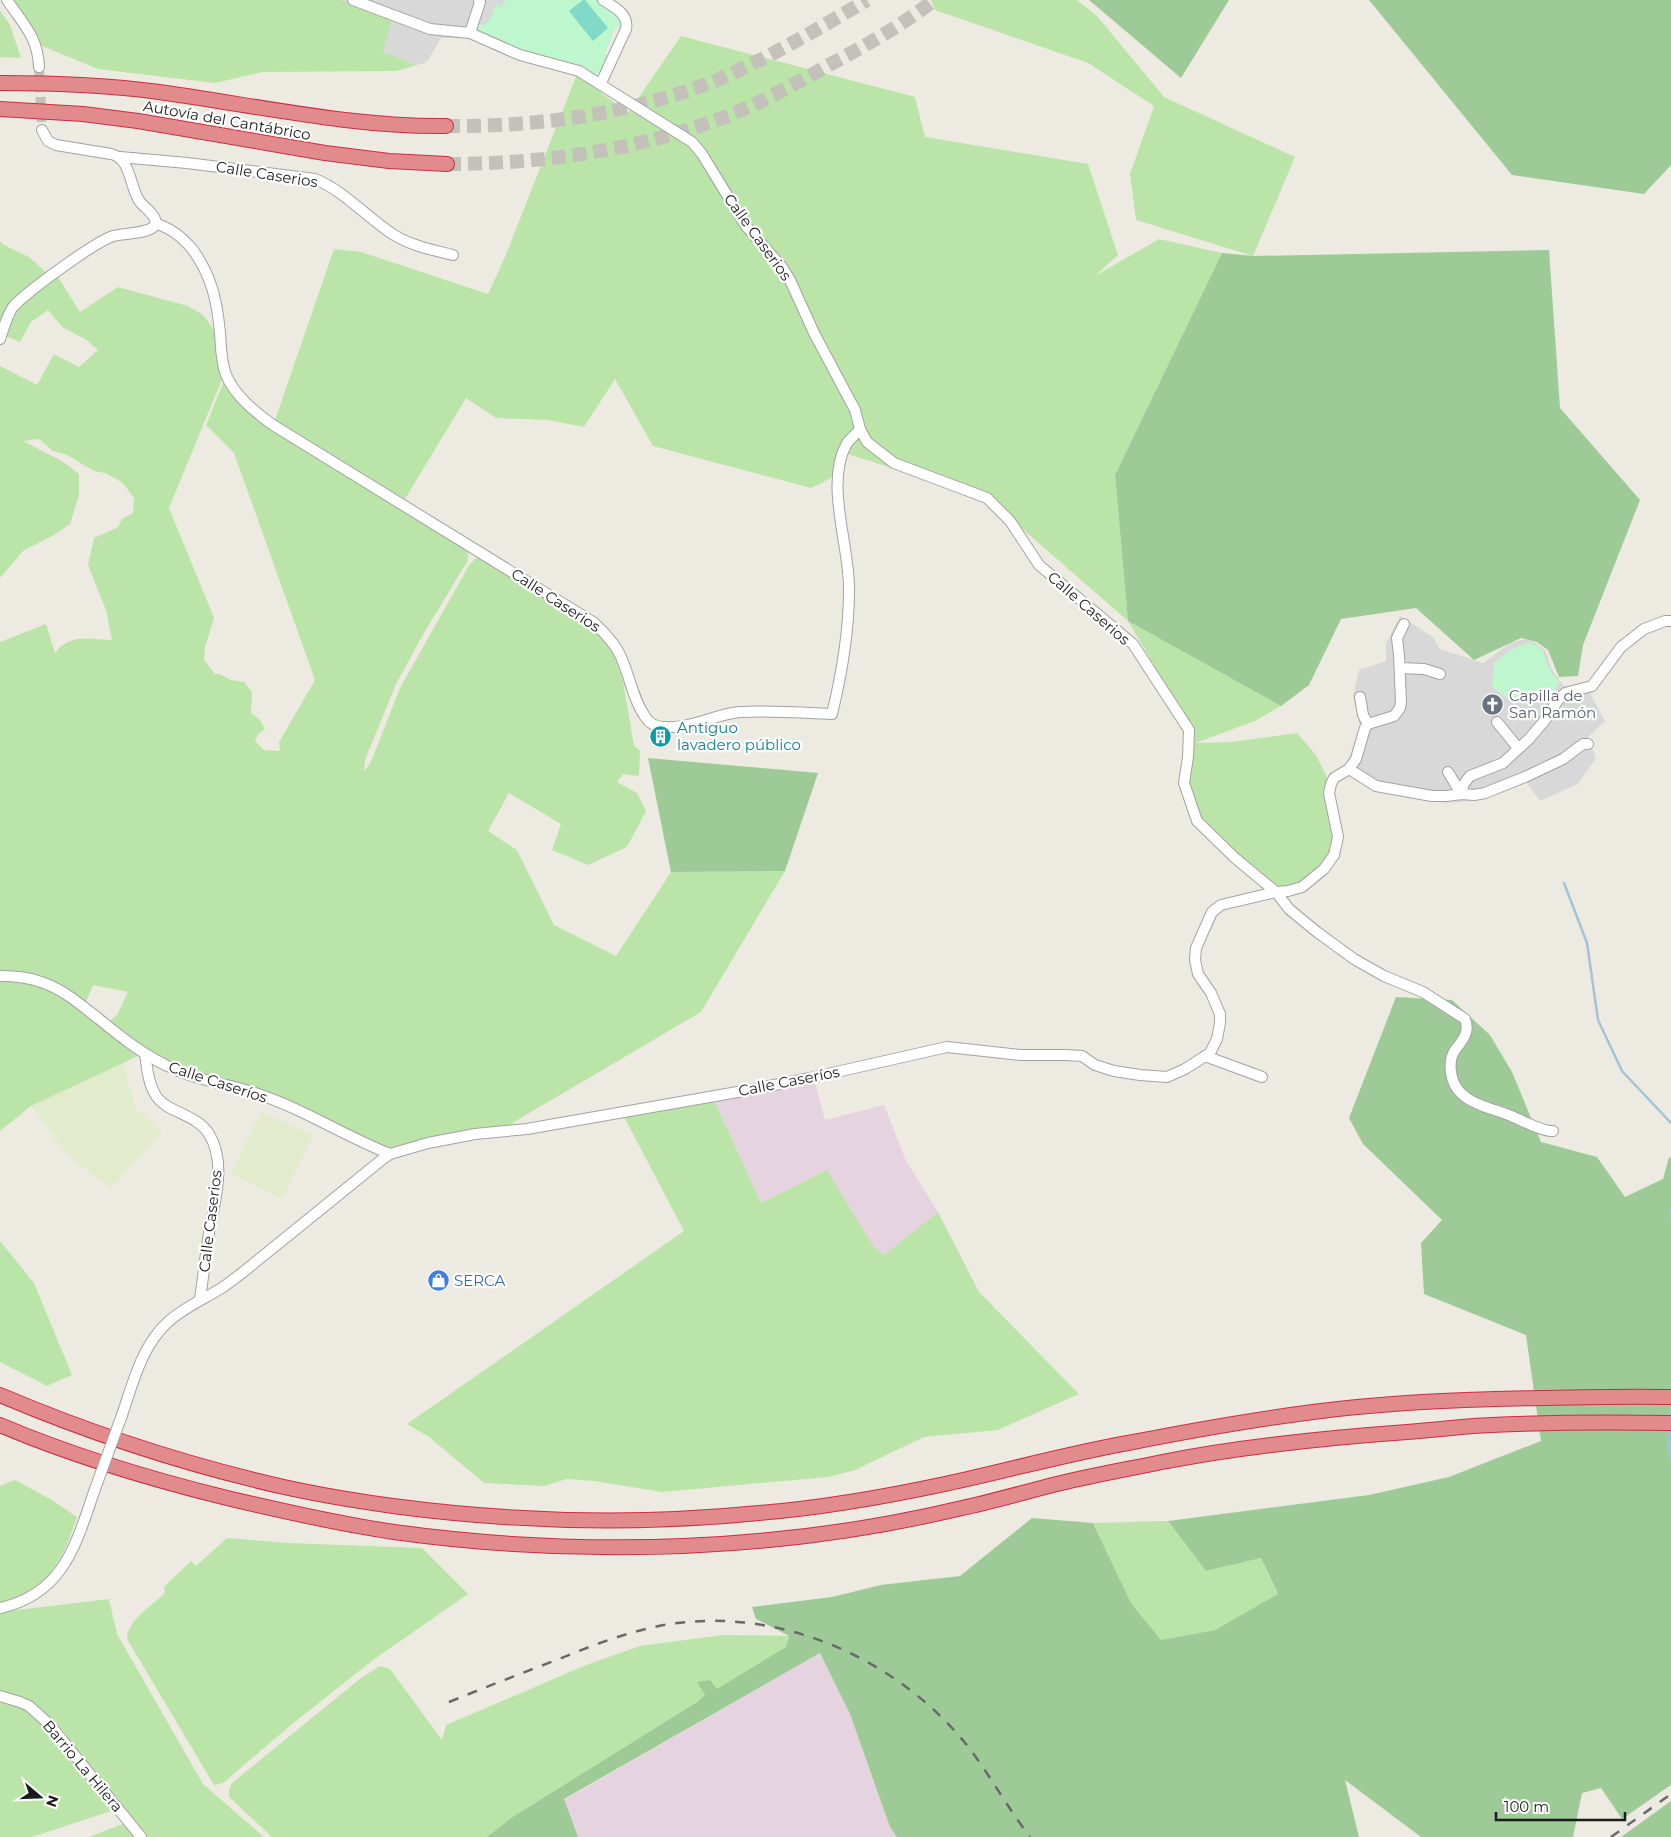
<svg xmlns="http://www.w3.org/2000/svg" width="1671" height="1837" font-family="Montserrat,sans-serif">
<rect width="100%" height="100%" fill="#edebe1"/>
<!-- residential -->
<g fill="#d9d8d8">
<polygon points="341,0 513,0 486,43 473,38 441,38 427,62 417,65 383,52 391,19"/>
<polygon points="1400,616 1433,637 1440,649 1483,663 1510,643 1525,639 1534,642 1545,650 1552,670 1564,686 1586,686 1605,721 1588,737 1596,758 1578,784 1540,801 1526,782 1492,796 1472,801 1446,803 1376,791 1352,777 1346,766 1360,728 1353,695 1359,670 1386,661 1386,643"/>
</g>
<!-- industrial -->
<g fill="#e5d3df">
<polygon points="815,1083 825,1120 884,1105 906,1161 938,1212 884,1256 873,1246 761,1203 715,1102"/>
<polygon points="820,1653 850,1714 890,1827 897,1837 578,1837 564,1800"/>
</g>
<!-- farmland -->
<g fill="#e3ebcd">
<polygon points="123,1062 135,1107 162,1133 111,1188 70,1158 31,1106"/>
<polygon points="261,1111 313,1136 282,1199 231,1174"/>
</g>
<!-- grass -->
<g fill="#bbe5a8">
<polygon points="14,0 341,0 392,19 383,52 417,65 396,71 262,72 215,83 98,69 42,46"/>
<polygon points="931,0 1077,0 1098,17 1164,97 1295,157 1253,256 1136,220 1130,174 1154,106 1088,63 935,10"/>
<polygon points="0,10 10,25 21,58 0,57"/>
<path d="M681,36l234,61 10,40 163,27 30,91 -23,21 64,-37 63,14 -107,222 13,146 153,85 -26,15 -60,22 37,-1 65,-9 19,22 12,24 6,60 -2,12 -5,10 -27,22 -12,5 -16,-2 -50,-43 -24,-29 -9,-25 4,-45 -13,-35 -52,-88 -141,-123 -146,-46c-6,26 -6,25 -30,36l-158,-42 -38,-67 -31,48 -36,-7 -52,-2 -30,-20 -61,101 -130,-79 59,-171 27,3 127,42 17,-37 72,-183 51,39z"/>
<polygon points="0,241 4,245 29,257 49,275 6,310 0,320"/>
<path d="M58,277l22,35 38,-25 70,19 15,9 14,19 6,43 -54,131 45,110 -9,29 -1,13 11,14h5l11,6 13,2 8,10 -1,21 9,7 5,9 -7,5 -3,7 9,9 16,1 -1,-9 36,-62 -81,-227 -28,-28 18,-44 26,29 23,21 66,38 130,80 -2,13 -43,71 -28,51 -31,76 -1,11 6,-7 30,-76 68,-121 7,-8 6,-2 112,68 17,19 10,20 14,82 6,5 -1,25 -16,-2 -6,8 20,11 9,18 -19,36 -39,18 -36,-15 9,-26 -52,-31 -21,38 29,19 37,75 62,31 55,-84 114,-1 -84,141 -187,110 -6,6 -114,20h-10l-216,-85 -23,-14 -36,-27 8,-7 11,-23 -35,-7 -8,19c-30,-24 -46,-32 -85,-31v-331l46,-18 9,29c14,-20 36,-14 57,-13l-6,-30 -18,-45 6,-27 24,-11 4,-8 11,-6 1,-15 -11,-15 -18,-10 -11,-2 -29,-17 -12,-3 -14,-12 -16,2 39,20 17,13v21l-9,29 -16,11 -31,16 -23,27v-212l37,19 17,-31 25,13 19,-17 -13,-11 -23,-12 -14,-17 -17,12 -11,20 -15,-6c15,-35 23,-39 53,-59z"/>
<polygon points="24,980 56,991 140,1055 31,1106 0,1131 0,981"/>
<polygon points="715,1102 761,1203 827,1170 873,1246 884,1255 938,1212 979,1292 1079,1394 998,1430 924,1437 855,1470 828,1477 662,1492 595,1481 567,1479 544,1486 484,1483 429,1437 407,1424 684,1231 624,1117"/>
<polygon points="0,1241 34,1283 72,1375 47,1386 0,1362"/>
<path d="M15,1480l35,19 27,18c-14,43 -30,75 -77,86v-117z"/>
<polygon points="1168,1521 1206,1571 1261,1558 1278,1595 1215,1630 1161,1640 1131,1603 1093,1523"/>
<path d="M227,1538l62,5 133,5 46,46 -95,66 -82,65 -68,58 -9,2 -87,-146c0,-19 26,-34 38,-46l-1,-6 27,-26 5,5z"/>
<path d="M109,1599l8,35 86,150 61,53h-116l-95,-117c-17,-17 -29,-24 -53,-30v-78z"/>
<polygon points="723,1635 789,1636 786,1647 717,1690 698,1682 705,1695 697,1702 511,1818 487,1837 272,1837 229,1797 229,1790 232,1783 361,1678 380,1666 390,1669 442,1740 446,1725 586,1665 640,1646"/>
<polygon points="0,1700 27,1710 41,1721 114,1810 32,1837 0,1837"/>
<polygon points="125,1823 136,1837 89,1837"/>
</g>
<!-- forest -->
<g fill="#9dca97">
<polygon points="1089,0 1229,0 1181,78"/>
<polygon points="1369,0 1671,0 1671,165 1644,194 1512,175"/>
<polygon points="1549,250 1560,408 1640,500 1583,645 1578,676 1559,677 1548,650 1537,642 1521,638 1474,660 1416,608 1341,619 1309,685 1281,706 1128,621 1115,475 1222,253 1253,256"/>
<polygon points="648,758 818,773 785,871 671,872"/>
<polygon points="1396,997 1452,1000 1490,1035 1512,1072 1541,1142 1597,1157 1625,1197 1663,1179 1669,1157 1671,1158 1671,1785 1622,1819 1601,1788 1582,1793 1573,1837 1421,1837 1345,1780 1359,1837 897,1837 890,1827 850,1714 820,1653 564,1799 578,1837 487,1837 511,1818 697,1702 705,1695 697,1682 710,1680 717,1689 786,1647 789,1636 756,1619 752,1607 832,1597 881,1585 960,1576 1032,1518 1093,1523 1131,1603 1161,1640 1215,1630 1278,1594 1261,1558 1206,1571 1168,1521 1369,1495 1449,1477 1541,1441 1526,1335 1424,1294 1421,1243 1442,1220 1363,1144 1349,1118"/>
<polygon points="1671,1801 1671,1837 1621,1837"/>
</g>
<!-- park -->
<g fill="#bef6cd">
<path d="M506,0h92l22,15 2,14 -6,-2 -11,27 3,2 -7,16 -7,2 -17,-10 -39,-8 -62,-25 2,-6c12,2 15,-12 18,-22l5,4z"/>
<path d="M1529,643c18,3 14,18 23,30 2,3 5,6 8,9l-12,17c-12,-11 -27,-7 -36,4l-20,-16 2,-24 20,-15z"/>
</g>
<!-- pitch -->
<polygon fill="#81d9c7" points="583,0 585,0 608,28 593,41 569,11"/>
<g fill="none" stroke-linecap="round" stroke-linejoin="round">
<!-- stream -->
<g stroke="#a3c3d9" stroke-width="2.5">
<polyline points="1564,883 1587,943 1598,1020 1622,1071 1671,1123"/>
<polyline points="1671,1210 1671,1216"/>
<polyline points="1668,1418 1671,1410"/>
<polyline points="1667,1428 1671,1459"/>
</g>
<!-- minor-tunnel -->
<polyline stroke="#c3c1b9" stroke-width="10" stroke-dasharray="10 5" stroke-linecap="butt" points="39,67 42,130"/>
<!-- highway-tunnel -->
<g stroke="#c3c1b9" stroke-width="14" stroke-dasharray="14 7" stroke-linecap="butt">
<path d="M446,126c92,1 185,-12 271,-46 52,-22 101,-51 150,-80"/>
<path d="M447,164c96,0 193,-14 283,-49 35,-14 68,-33 101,-51 35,-19 72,-39 103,-64"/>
</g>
<defs>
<g id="minor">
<path d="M7,0c16,24 31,37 32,67"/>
<path d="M353,0l77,29 40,4 50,22 59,16 113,71 10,12 44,72 36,41 8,13 24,53 41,77 5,19 7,13 27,21 93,35 23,23 29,44 94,79 56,86 -1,27 -4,26 13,38 38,37 41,34 13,17 28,23 37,27 30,17 39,16 42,27c5,13 -2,21 -10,31 -4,6 -5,15 -4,22 3,29 33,34 55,42 12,4 36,18 47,17"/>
<polyline points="470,33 480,2 479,0"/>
<path d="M601,83l25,-54c3,-15 -12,-22 -23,-29"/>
<path d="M120,157l67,6 128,16c30,12 52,39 79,56 18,11 39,15 59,20"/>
<path d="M156,224c16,4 27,14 37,26 19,27 24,51 27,83 1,14 1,29 6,42 9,21 29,37 47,50l320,197c11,10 22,21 28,35 9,20 12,43 25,61 4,6 11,9 19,9 26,2 50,-13 75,-15 30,-2 62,1 92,2 10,-41 17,-81 17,-124 1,-44 -25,-107 -2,-147 4,-5 9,-9 13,-14"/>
<path d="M0,339c4,-11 6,-22 13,-32 13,-15 82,-65 100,-71 11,-3 38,-2 43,-12 0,-9 -10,-15 -16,-22 -11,-15 -8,-43 -29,-48l-55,-9 -8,-4 -6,-11"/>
<polyline points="1400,668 1424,669 1440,674"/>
<polyline points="1360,697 1363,715 1368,724"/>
<polyline points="1497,722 1518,748"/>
<polyline points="1349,769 1376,786 1432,796 1446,796 1462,794 1474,795 1485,793 1525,777 1563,759 1583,744 1588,744"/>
<polyline points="1448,772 1457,787 1462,790"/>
<polyline points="1462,794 1463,785 1470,776 1503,763 1529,739 1545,720 1558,700 1565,693 1592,686 1621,647 1644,629 1665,621 1671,621"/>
<path d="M0,976c14,0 28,1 41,6 22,7 40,23 58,37 23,19 47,38 75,50 26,12 54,15 81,24 47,15 89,43 135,61"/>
<path d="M145,1054c2,13 3,29 10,40 10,19 41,19 54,40 19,31 4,72 -1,105 -3,20 -5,40 -8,60"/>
<polyline points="1205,1056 1262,1077"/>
<path d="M122,1415c11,-32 20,-70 46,-93 15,-14 34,-22 52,-33 8,-5 15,-11 22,-16l142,-115 6,-4 38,-11 47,-9 52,-5 222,-39 61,-12 137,-31 74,8h44l17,1 13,9 19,6 26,4 27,2 18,-8 25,-16 7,-14 3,-16v-9l-9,-21 -13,-19 -3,-14 1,-12 16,-36 9,-7 55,-13 12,-1 14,-4 22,-18 10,-14 4,-18 -9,-44 2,-9 3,-6 15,-9 7,-10 9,-31 3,-4 26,-8 6,-8 1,-6 -2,-47 -2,-17 7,-14"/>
<path d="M0,1608c64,-14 76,-64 95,-119"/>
<polyline points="0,1696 20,1702 29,1706 50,1725 141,1837"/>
</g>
<g id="highway">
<path d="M0,83c53,0 107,2 159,9 96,13 190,35 287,34"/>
<polyline points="0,109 83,114 138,121 325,153 389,161 447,164"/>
<path d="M0,1395c92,39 187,70 284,92 36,8 73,14 109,19 121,16 245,19 366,7 62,-5 125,-16 186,-29 61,-13 121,-30 183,-41 61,-12 123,-23 185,-31 76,-10 153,-13 230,-14 43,-1 85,-2 128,-1"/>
<path d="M0,1425c73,31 150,54 227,73 55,13 111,26 167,34 124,17 250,20 375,8 64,-6 130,-17 193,-32 33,-7 66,-17 99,-25 33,-8 67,-14 101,-21 81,-16 162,-24 245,-30 28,-2 57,-6 85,-7 60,-3 119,-3 179,-2"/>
</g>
</defs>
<!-- minor casing -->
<use href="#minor" stroke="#a2a2a2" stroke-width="12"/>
<!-- highway casing -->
<use href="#highway" stroke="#ce2b45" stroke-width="16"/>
<!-- minor -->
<use href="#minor" stroke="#fff" stroke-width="10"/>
<!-- highway -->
<use href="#highway" stroke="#e28b8c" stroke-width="14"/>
<!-- rail -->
<g stroke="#696969" stroke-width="2.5" stroke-dasharray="10 10" stroke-linecap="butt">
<path d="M449,1702c37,-15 73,-29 110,-43 32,-13 65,-26 100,-33 108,-21 221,24 294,103 30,32 50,73 77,108"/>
<polyline points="1611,1837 1671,1794"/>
</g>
<defs>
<polyline id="minor-bridge" points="95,1489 122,1415"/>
</defs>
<!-- minor-bridge casing -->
<use href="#minor-bridge" stroke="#a2a2a2" stroke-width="12" stroke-linecap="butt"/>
<!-- minor-bridge -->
<use href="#minor-bridge" stroke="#fff" stroke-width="10"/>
</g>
<!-- icons -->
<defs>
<symbol id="church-disc" viewBox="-11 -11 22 22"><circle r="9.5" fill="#6b7280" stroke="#fff"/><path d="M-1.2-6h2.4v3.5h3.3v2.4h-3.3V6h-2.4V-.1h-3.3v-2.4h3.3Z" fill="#fff"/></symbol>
<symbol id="building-disc" viewBox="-11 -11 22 22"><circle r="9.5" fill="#0f9aa8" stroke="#fff"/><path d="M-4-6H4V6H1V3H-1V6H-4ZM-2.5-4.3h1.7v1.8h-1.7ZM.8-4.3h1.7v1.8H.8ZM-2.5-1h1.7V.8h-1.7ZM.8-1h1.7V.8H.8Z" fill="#fff"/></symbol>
<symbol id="shop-disc" viewBox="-11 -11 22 22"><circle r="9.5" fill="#3f7fe0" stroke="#fff"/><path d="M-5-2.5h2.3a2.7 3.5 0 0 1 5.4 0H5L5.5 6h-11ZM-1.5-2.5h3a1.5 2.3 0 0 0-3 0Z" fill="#fff"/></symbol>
</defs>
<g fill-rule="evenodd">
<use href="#church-disc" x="1480" y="692" width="25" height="25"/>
<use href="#building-disc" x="648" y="724" width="25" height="25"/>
<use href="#shop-disc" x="426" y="1268" width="25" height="25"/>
</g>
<g text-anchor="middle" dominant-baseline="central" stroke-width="4.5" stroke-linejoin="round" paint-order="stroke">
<!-- street labels -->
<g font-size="15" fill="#1b1b1b" stroke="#fff">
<text transform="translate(227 120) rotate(10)">Autovía del Cantábrico</text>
<text transform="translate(267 174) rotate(9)">Calle Caserios</text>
<text transform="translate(758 237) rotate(54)">Calle Caserios</text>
<text transform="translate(556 600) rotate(33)">Calle Caserios</text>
<text transform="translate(1089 608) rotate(41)">Calle Caserios</text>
<text transform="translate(789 1081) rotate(-11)">Calle Caseríos</text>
<text transform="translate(218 1082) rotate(18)">Calle Caseríos</text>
<text transform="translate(210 1221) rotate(-83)">Calle Caserios</text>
<text transform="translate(83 1766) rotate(50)">Barrio La Hilera</text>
</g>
<!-- worship labels -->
<g font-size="15" fill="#5b616d" stroke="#fff" text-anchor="start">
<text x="1509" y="695">Capilla de<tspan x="1509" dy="17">San Ramón</tspan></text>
</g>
<!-- culture labels -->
<g font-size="15" fill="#0d838f" stroke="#fff" text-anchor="start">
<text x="677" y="727">Antiguo<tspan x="677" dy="17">lavadero público</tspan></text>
</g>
<!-- shop labels -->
<g font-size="15" fill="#366cbe" stroke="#fff" text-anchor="start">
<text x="454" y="1280">SERCA</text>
</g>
</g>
<!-- north arrow -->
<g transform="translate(40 1797) rotate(109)" stroke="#ffffff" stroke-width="4" paint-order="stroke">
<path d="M0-4L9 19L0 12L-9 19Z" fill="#1b1b1b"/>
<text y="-8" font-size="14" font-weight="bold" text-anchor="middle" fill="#1b1b1b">N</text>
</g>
<!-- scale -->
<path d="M1496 1812v8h129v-8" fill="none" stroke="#1b1b1b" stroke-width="2.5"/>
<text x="1504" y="1812" font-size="15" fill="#1b1b1b" stroke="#ffffff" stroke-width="4" paint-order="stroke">100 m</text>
</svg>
